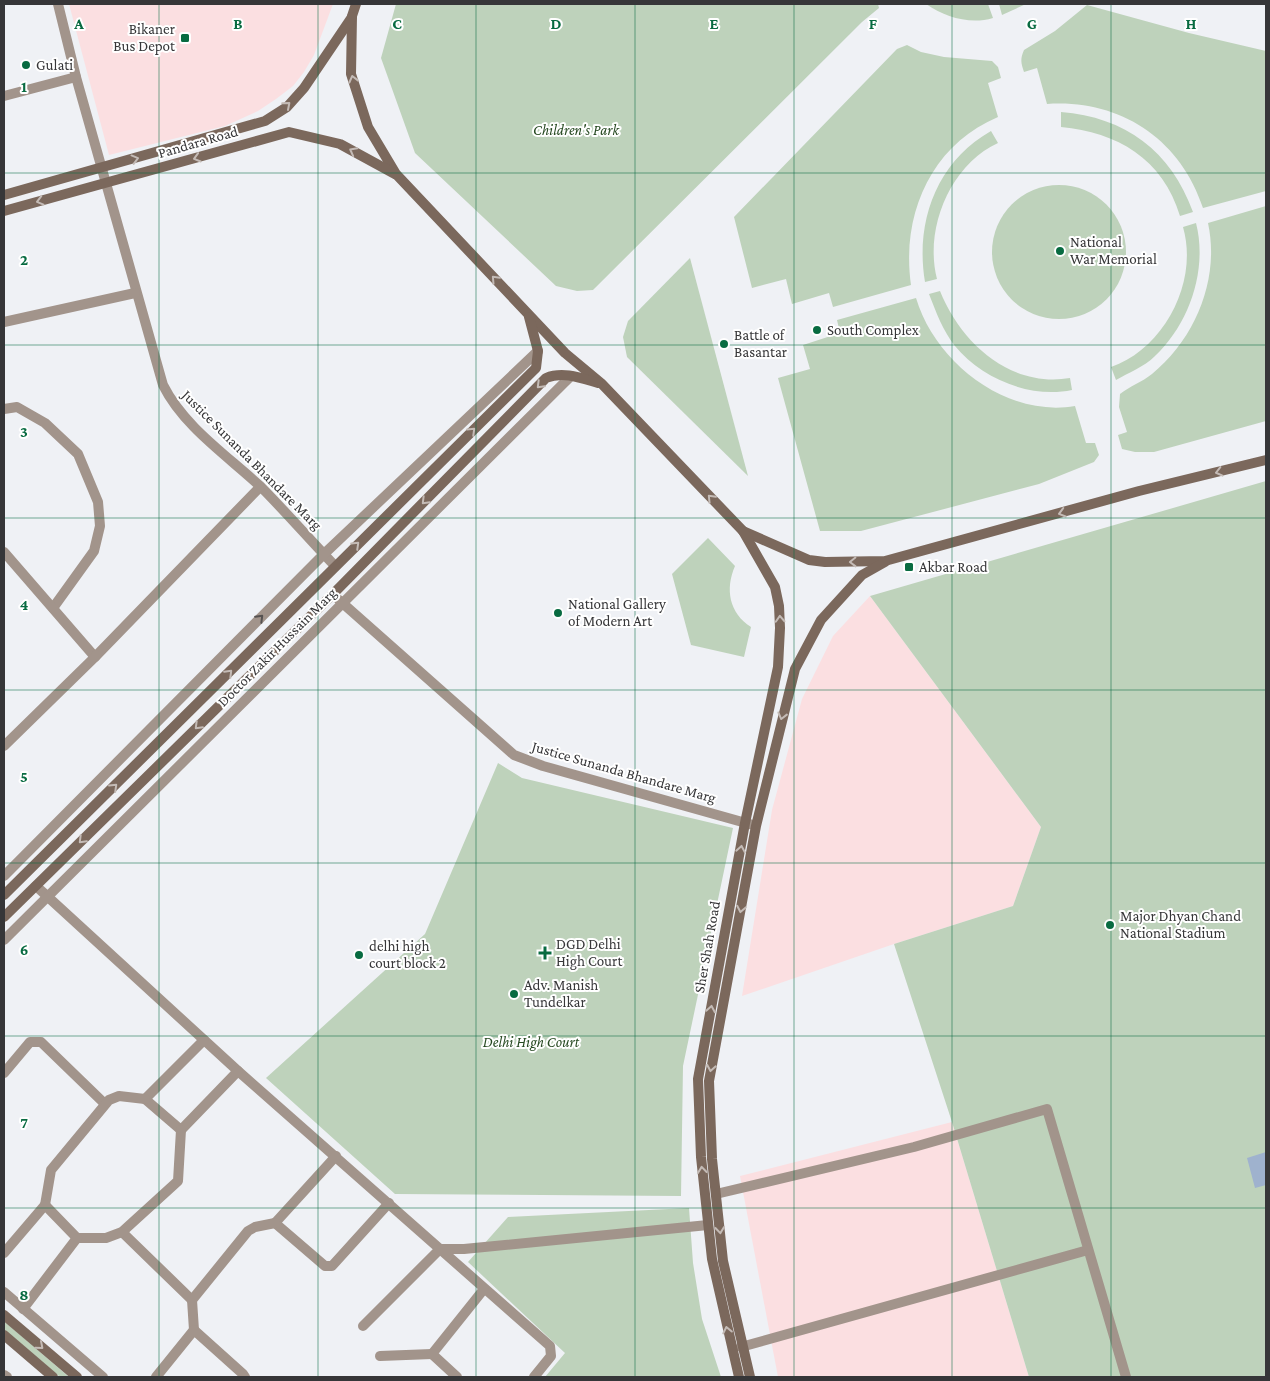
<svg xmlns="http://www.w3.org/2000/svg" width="1270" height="1381" font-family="'Crimson Pro',serif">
<rect width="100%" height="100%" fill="#eff1f5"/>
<!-- commercial -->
<g fill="#fbdfe1">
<polygon points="69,4 333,4 314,55 304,72 293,86 276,99 258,111 225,126 109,155"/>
<polygon points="870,596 1041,827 1013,906 894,944 742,996 772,810 802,699 833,636"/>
<polygon points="952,1122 1029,1377 778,1377 740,1176"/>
</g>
<!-- green -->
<g fill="#bed2bb">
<polygon points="396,4 878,4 879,8 862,22 593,290 577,291 556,286 415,153 381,58"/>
<path d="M926,4h62l5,14c-23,7 -48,-1 -67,-14z"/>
<polygon points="999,4 1026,4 1002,15"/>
<path d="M1087,5l102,28 77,18v140l-63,17c-23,-70 -84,-109 -156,-104l-10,-36 -13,4c-3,-9 -4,-13 0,-22l31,-19z"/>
<path d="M907,45l14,7 23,5 48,4 6,6 3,11 -13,5 10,34c-67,28 -97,98 -87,168l-78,22 -4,-14 -37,11 -6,-25 -34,9 -18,-71 163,-168z"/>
<path d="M1061,112c64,5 110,39 132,100l-13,4c-17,-57 -63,-84 -119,-89z"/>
<path d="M991,131l7,12c-48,22 -74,86 -61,136l-12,3c-10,-59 11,-120 66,-151z"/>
<circle cx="1059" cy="252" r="67"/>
<path d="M1266,206v215l-112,31h-19l-13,-3 -4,-14 9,-3 -8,-25 1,-13c10,-8 22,-12 32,-20 44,-36 68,-96 56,-151z"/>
<path d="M1196,223c12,47 -7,101 -41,133 -11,11 -27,17 -39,24l-5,-13c53,-18 88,-85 72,-140z"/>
<polygon points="690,258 748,476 627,357 623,337 628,321"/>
<path d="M940,291c21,52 70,97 130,87l2,12c-42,9 -91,-12 -117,-44 -12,-15 -19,-34 -26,-52z"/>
<path d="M916,298c19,64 90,120 159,108l11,37h9l4,12 -5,7 -55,22 -178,47h-41l-42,-153 32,-9 -7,-24 37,-12 -3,-13z"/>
<polygon points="1266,481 1266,1377 1029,1377 952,1122 894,944 1013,906 1041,827 870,596"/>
<path d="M708,538l27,28c-10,23 -6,47 16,61l-7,30 -53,-12 -19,-71z"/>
<polygon points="498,763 522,778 733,828 683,1066 681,1196 395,1194 266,1078 425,934"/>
<polygon points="689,1208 693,1263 702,1319 721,1377 545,1377 565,1353 468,1262 508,1217"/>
<polygon points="4,1321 69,1377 60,1377 4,1329"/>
</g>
<!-- water -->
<polygon fill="#9fb2ce" points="1266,1152 1266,1185 1255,1188 1247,1158"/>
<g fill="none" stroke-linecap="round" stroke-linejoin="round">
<!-- minor -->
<g stroke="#a2948b" stroke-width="10">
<path d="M58,4l18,73 87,308c21,42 65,71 98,102 25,25 49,53 74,79"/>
<polyline points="4,96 76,77"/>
<polyline points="4,322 135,293"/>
<polyline points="4,409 17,407 45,423 78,454 98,502 100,526 94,551 53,608"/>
<polyline points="4,552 95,657"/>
<polyline points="339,600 514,755 543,766 753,825"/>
<polyline points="4,746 95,657 260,487"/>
<polyline points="4,876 324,554 538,351"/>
<polyline points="36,886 238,1071 550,1346 551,1356 534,1377"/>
<polyline points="4,940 571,376"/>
<polyline points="204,1040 145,1099 181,1130 238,1071"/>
<polyline points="4,1073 30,1042 41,1042 105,1104"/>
<polyline points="336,1156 275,1223 325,1266 332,1266 389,1203"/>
<polyline points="716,1194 914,1147 1047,1109 1126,1377"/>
<polyline points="45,1205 51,1170 109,1100 119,1096 145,1099"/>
<polyline points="122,1232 192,1300"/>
<polyline points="77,1238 106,1238 122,1232 178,1181 181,1130"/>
<polyline points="4,1253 45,1205 77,1238 23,1309"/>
<polyline points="4,1292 103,1377"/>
<polyline points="363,1326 440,1249 464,1249 708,1225"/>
<polyline points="194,1330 192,1300 248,1231 255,1227 275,1223"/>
<polyline points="741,1347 1088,1250"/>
<polyline points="380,1356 432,1354"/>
<polyline points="4,1375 7,1377"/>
<polyline points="156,1377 194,1330 243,1374 245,1377"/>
<polyline points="457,1377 432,1354 484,1289"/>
</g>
<!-- secondary -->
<g stroke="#7b685c" stroke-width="10">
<polyline points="356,4 352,16 351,74 368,127 396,174 565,353 601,383 743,531 809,560 825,562 885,561 1139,491 1266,460"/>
<polyline points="4,195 265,121 287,107 304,88 352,17"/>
<polyline points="4,211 289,132 340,144 395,174"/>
<polyline points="4,895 536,368 538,351 529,317"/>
<path d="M4,917l329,-323 213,-216c17,-7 35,0 52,5"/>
<polyline points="4,1315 77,1377"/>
<polyline points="4,1335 53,1377"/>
<polyline points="739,1377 712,1259 701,1157 698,1079 745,823 778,667 780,628 779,606 775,587 743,531"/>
<polyline points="750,1377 723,1261 712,1159 709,1081 756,826 795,669 821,620 862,575 885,562"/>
</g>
</g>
<!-- one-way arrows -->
<defs><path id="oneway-chevron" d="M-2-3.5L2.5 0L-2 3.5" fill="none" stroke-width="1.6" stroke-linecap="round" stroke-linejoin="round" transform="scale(1.25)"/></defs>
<g stroke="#c4bbb6">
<use href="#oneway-chevron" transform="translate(353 79) rotate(-104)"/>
<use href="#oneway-chevron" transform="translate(287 105) rotate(-41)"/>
<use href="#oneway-chevron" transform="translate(353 151) rotate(-152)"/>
<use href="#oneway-chevron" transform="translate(197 158) rotate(163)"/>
<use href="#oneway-chevron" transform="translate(135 159) rotate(-15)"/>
<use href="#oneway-chevron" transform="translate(40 201) rotate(165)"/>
<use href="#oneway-chevron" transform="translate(495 279) rotate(-133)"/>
<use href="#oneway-chevron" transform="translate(540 385) rotate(135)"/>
<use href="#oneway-chevron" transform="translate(472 431) rotate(-44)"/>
<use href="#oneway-chevron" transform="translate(1219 472) rotate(166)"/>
<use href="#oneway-chevron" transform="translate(711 498) rotate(-134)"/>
<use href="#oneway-chevron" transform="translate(425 501) rotate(135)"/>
<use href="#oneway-chevron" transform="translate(1062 513) rotate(164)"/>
<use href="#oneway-chevron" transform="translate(356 545) rotate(-44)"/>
<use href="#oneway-chevron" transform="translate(853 562) rotate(179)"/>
<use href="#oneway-chevron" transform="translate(780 619) rotate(-93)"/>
<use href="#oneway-chevron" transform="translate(229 673) rotate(-45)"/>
<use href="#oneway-chevron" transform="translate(782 716) rotate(104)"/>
<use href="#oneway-chevron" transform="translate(198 726) rotate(135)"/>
<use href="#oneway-chevron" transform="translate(114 787) rotate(-44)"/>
<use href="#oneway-chevron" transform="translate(82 840) rotate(135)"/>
<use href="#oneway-chevron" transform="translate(741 849) rotate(-80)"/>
<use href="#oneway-chevron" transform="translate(741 909) rotate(101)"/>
<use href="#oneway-chevron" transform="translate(711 1009) rotate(-80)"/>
<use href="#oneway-chevron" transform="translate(711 1068) rotate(100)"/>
<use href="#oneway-chevron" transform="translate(702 1170) rotate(-96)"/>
<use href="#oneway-chevron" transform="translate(720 1230) rotate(84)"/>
<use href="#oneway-chevron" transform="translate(727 1330) rotate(-102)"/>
<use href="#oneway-chevron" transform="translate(40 1346) rotate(41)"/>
</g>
<use stroke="#565251" href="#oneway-chevron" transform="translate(260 618) rotate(-45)"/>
<!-- grid -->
<path fill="none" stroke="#086b41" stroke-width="1" stroke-opacity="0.55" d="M159,4v1373M318,4v1373M476,4v1373M635,4v1373M794,4v1373M952,4v1373M1111,4v1373M4,173h1262M4,345h1262M4,518h1262M4,690h1262M4,863h1262M4,1036h1262M4,1208h1262"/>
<!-- markers -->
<g fill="#086b41" stroke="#fff" stroke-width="2">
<rect x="180" y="33" width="10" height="10" rx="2.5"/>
<circle cx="26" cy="65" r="5"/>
<circle cx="1060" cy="251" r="5"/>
<circle cx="817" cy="330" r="5"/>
<circle cx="724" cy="344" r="5"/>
<rect x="904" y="562" width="10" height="10" rx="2.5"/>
<circle cx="558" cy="613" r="5"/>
<circle cx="1110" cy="925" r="5"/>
<path d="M542.5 945.5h5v5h5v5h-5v5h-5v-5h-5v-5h5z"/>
<circle cx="359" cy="955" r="5"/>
<circle cx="514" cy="994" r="5"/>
</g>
<g text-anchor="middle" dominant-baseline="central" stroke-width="4" stroke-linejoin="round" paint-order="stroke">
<!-- poi labels -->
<g font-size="15" fill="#363638" stroke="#fff" text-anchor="start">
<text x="175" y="29" text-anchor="end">Bikaner<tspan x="175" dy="17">Bus Depot</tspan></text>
<text x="36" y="65">Gulati</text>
<text x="1070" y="242">National<tspan x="1070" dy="17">War Memorial</tspan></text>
<text x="827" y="330">South Complex</text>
<text x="734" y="335">Battle of<tspan x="734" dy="17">Basantar</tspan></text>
<text x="919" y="567">Akbar Road</text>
<text x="568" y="604">National Gallery<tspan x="568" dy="17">of Modern Art</tspan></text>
<text x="1120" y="916">Major Dhyan Chand<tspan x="1120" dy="17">National Stadium</tspan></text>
<text x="556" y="944">DGD Delhi<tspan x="556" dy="17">High Court</tspan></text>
<text x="369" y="946">delhi high<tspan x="369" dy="17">court block 2</tspan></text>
<text x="524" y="985">Adv. Manish<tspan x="524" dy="17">Tundelkar</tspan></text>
</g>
<!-- park labels -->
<g font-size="15" font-style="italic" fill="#264921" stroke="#fff">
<text x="576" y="130">Children's Park</text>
<text x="531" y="1042">Delhi High Court</text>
</g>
<!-- street labels -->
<g font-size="15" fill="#363638" stroke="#fff">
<text transform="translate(198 142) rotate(-16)">Pandara Road</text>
<text transform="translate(252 460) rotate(45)">Justice Sunanda Bhandare Marg</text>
<text transform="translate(277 647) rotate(-45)">Doctor Zakir Hussain Marg</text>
<text transform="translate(624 772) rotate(16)">Justice Sunanda Bhandare Marg</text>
<text transform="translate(707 947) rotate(-80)">Sher Shah Road</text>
</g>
</g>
<g font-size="16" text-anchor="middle" font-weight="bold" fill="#086b41" stroke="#fff" stroke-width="4" stroke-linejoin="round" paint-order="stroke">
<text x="79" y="29">A</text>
<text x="238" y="29">B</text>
<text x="397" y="29">C</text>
<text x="556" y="29">D</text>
<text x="714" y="29">E</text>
<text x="873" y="29">F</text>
<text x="1032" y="29">G</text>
<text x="1191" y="29">H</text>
<text x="24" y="92">1</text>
<text x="24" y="265">2</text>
<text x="24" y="437">3</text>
<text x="24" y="610">4</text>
<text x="24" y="782">5</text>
<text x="24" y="955">6</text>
<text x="24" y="1128">7</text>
<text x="24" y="1300">8</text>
</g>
<!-- border -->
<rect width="1270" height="1381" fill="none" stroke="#363638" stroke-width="10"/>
</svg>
